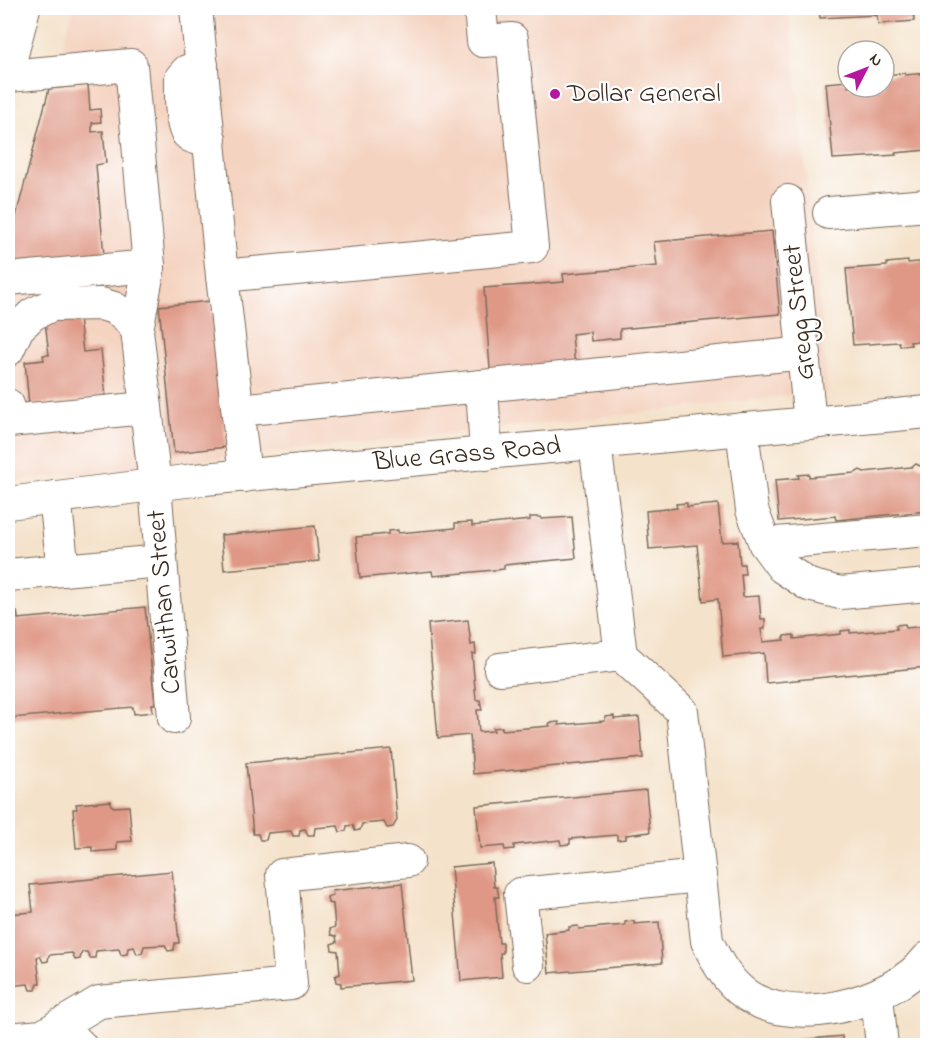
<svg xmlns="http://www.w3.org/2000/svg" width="935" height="1053" font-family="'Indie Flower',sans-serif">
<rect width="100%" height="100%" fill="#fff"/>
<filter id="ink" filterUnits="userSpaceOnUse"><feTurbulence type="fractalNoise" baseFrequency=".0167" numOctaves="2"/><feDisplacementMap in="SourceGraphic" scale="12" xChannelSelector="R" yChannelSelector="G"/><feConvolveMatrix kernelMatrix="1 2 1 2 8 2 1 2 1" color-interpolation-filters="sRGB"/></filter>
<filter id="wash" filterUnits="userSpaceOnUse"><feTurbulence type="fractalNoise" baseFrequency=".008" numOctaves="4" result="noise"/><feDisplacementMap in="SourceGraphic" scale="24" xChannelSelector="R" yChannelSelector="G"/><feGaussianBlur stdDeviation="1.35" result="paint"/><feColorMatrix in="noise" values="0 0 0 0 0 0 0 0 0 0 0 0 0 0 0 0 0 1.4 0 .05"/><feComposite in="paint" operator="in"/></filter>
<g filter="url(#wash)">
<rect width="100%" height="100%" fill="#f4e2ca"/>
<!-- built -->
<polygon fill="#f4d3c0" points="73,8 789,8 828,392 8,482 8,252"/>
<g id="blocks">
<!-- building -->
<g fill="#df9885">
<polygon points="819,8 918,8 915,11 913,10 914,21 878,24 877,15 820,18"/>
<polygon points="905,73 905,75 927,73 927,150 895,153 896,155 833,159 826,83 848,81 848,87 884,87 884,75"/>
<polygon points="88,85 90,110 100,109 101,122 92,123 92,132 103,131 106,163 96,165 105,267 8,277 8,247 49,89"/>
<polygon points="772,231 780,314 620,329 620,338 591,341 590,332 572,334 575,367 490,369 484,288 564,282 563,274 657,266 654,242"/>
<polygon points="908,261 908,263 927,261 927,340 910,342 911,345 900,346 899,342 853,345 846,269 887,266 887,263"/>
<polygon points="211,301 226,447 174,453 159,306"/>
<polygon points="78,309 83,352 101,350 106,397 29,405 25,362 44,360 43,355 49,355 44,313"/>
<polygon points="916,464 920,466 927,466 927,511 836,520 835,516 779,521 775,480 799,478 798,475 809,474 809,477 855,473 860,470 864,472 911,467"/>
<polygon points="687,503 687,507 718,504 722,542 738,541 740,564 744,564 745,574 741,574 743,597 759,596 761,619 765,619 765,629 761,629 763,642 784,640 784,636 794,635 794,639 841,634 841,631 850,630 850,633 897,629 896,625 905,624 906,628 927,626 927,667 766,683 764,653 723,657 718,599 703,601 697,545 649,549 646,511 677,508 676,504"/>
<polygon points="530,517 541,517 541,519 572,517 576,558 504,565 504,569 433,576 432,571 360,578 356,537 388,534 388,531 398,530 398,533 455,528 455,523 472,522 472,526 530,520"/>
<polygon points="315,526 319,561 224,570 221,535"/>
<polygon points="145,607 155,704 152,704 153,712 134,714 133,707 11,718 8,683 8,612 17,612 18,619"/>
<polygon points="468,620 471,645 475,644 476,654 472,654 476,700 480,700 482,710 477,710 479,732 494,731 493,728 502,727 502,730 550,726 549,723 559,722 559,725 605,721 605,717 614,716 614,719 639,717 643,758 473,774 470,735 438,738 428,624"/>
<polygon points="391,749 397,820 393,827 387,828 384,822 362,824 360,830 355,831 353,825 347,826 346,831 340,832 338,826 315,828 314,835 308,835 305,829 300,830 299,836 293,836 291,831 268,833 266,840 260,840 258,834 253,834 246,763"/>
<polygon points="646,790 650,832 626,835 626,839 617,840 617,835 570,839 570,844 561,845 560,840 514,845 514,849 505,850 504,846 480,848 476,806"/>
<polygon points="111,801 111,805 114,807 129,806 132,841 117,842 117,850 92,852 92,847 76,848 73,809 77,809 76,804"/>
<polygon points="492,863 494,887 497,887 499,897 495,897 499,943 503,943 503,953 500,953 502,977 461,981 451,867"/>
<polygon points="172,871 179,943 175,943 174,950 168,951 165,945 144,946 142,953 137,954 134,947 128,948 127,954 121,955 119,949 96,951 95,958 90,958 87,952 82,952 80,959 75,960 72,953 49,955 48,961 43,962 40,956 37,957 40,983 38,983 36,990 30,990 28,984 8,986 8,914 33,912 30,885"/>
<polygon points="402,883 412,980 341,987 341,983 336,982 335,976 340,974 338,951 332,950 331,944 337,942 336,936 331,935 330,929 335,927 333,904 328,903 327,897 333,895 332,891"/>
<polygon points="634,921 634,924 659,922 662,963 549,973 545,933 569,930 569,927 578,926 579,929 625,925 625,922"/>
<polygon points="842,1036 843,1046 799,1046 798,1040"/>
</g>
</g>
</g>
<g filter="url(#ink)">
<use href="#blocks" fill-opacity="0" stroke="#7c6a5a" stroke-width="1.5"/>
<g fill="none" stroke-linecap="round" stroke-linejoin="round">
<defs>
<g id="minor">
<polyline points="196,8 222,276 532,247 512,39 483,41 480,8"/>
<path d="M202,65l-15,6 -6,7c0,12 -1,46 6,55 6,7 15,6 23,6"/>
<polyline points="8,70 24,8"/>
<polyline points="8,76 131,65 149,266 8,279"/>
<polyline points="788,201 810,423"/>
<polyline points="829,213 928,205"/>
<polyline points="222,276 245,476"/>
<polyline points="137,330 149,266"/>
<polyline points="8,350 18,328 33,314 52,305 101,304 114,308 125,315 137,330 155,485 174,718"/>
<polyline points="482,386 805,353"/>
<polyline points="8,405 9,421 146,408"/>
<polyline points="238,410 482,386 486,454"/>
<polyline points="742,429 752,510 765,544 782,567 809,585 840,593 928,585"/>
<polyline points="55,497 63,570"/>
<polyline points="8,503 194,480 928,412"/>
<polyline points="765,544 928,530"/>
<polyline points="8,575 161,561"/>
<path d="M621,655l61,56 25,230c9,19 17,35 33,49 48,42 151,14 188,-32"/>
<polyline points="500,669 621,655 595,443"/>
<polyline points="528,965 520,894 700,876"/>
<polyline points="877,996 882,1046"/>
<polyline points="59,1025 81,1046"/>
<polyline points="8,1039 42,1036 99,1002 291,984 282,875 408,861"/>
</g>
</defs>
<!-- minor casing -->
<use href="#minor" stroke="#7c6a5a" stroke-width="34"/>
<!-- minor -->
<use href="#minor" stroke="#fff" stroke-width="32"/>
</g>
</g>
<!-- markers -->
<circle fill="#b5179e" stroke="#fff" stroke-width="2" cx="555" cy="94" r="6"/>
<g text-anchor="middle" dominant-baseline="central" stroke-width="4.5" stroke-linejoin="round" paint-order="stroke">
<!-- poi labels -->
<g font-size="27" fill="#3b2a1e" stroke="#fff" text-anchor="start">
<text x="567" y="94">Dollar General</text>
</g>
<!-- street labels -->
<g font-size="27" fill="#3b2a1e" stroke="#fff">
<text transform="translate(800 312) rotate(-96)">Gregg Street</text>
<text transform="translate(467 455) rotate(-5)">Blue Grass Road</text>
<text transform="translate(165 602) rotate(-95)">Carwithan Street</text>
</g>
</g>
<!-- margin -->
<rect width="935" height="1053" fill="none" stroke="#fff" stroke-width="30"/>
<!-- north arrow -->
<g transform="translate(866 69) rotate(48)"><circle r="28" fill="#ffffff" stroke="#b1aaa5" stroke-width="1.5"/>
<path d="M0-4.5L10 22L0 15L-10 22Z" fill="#b5179e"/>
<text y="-9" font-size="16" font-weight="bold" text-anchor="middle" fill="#3b2a1e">N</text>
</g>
</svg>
